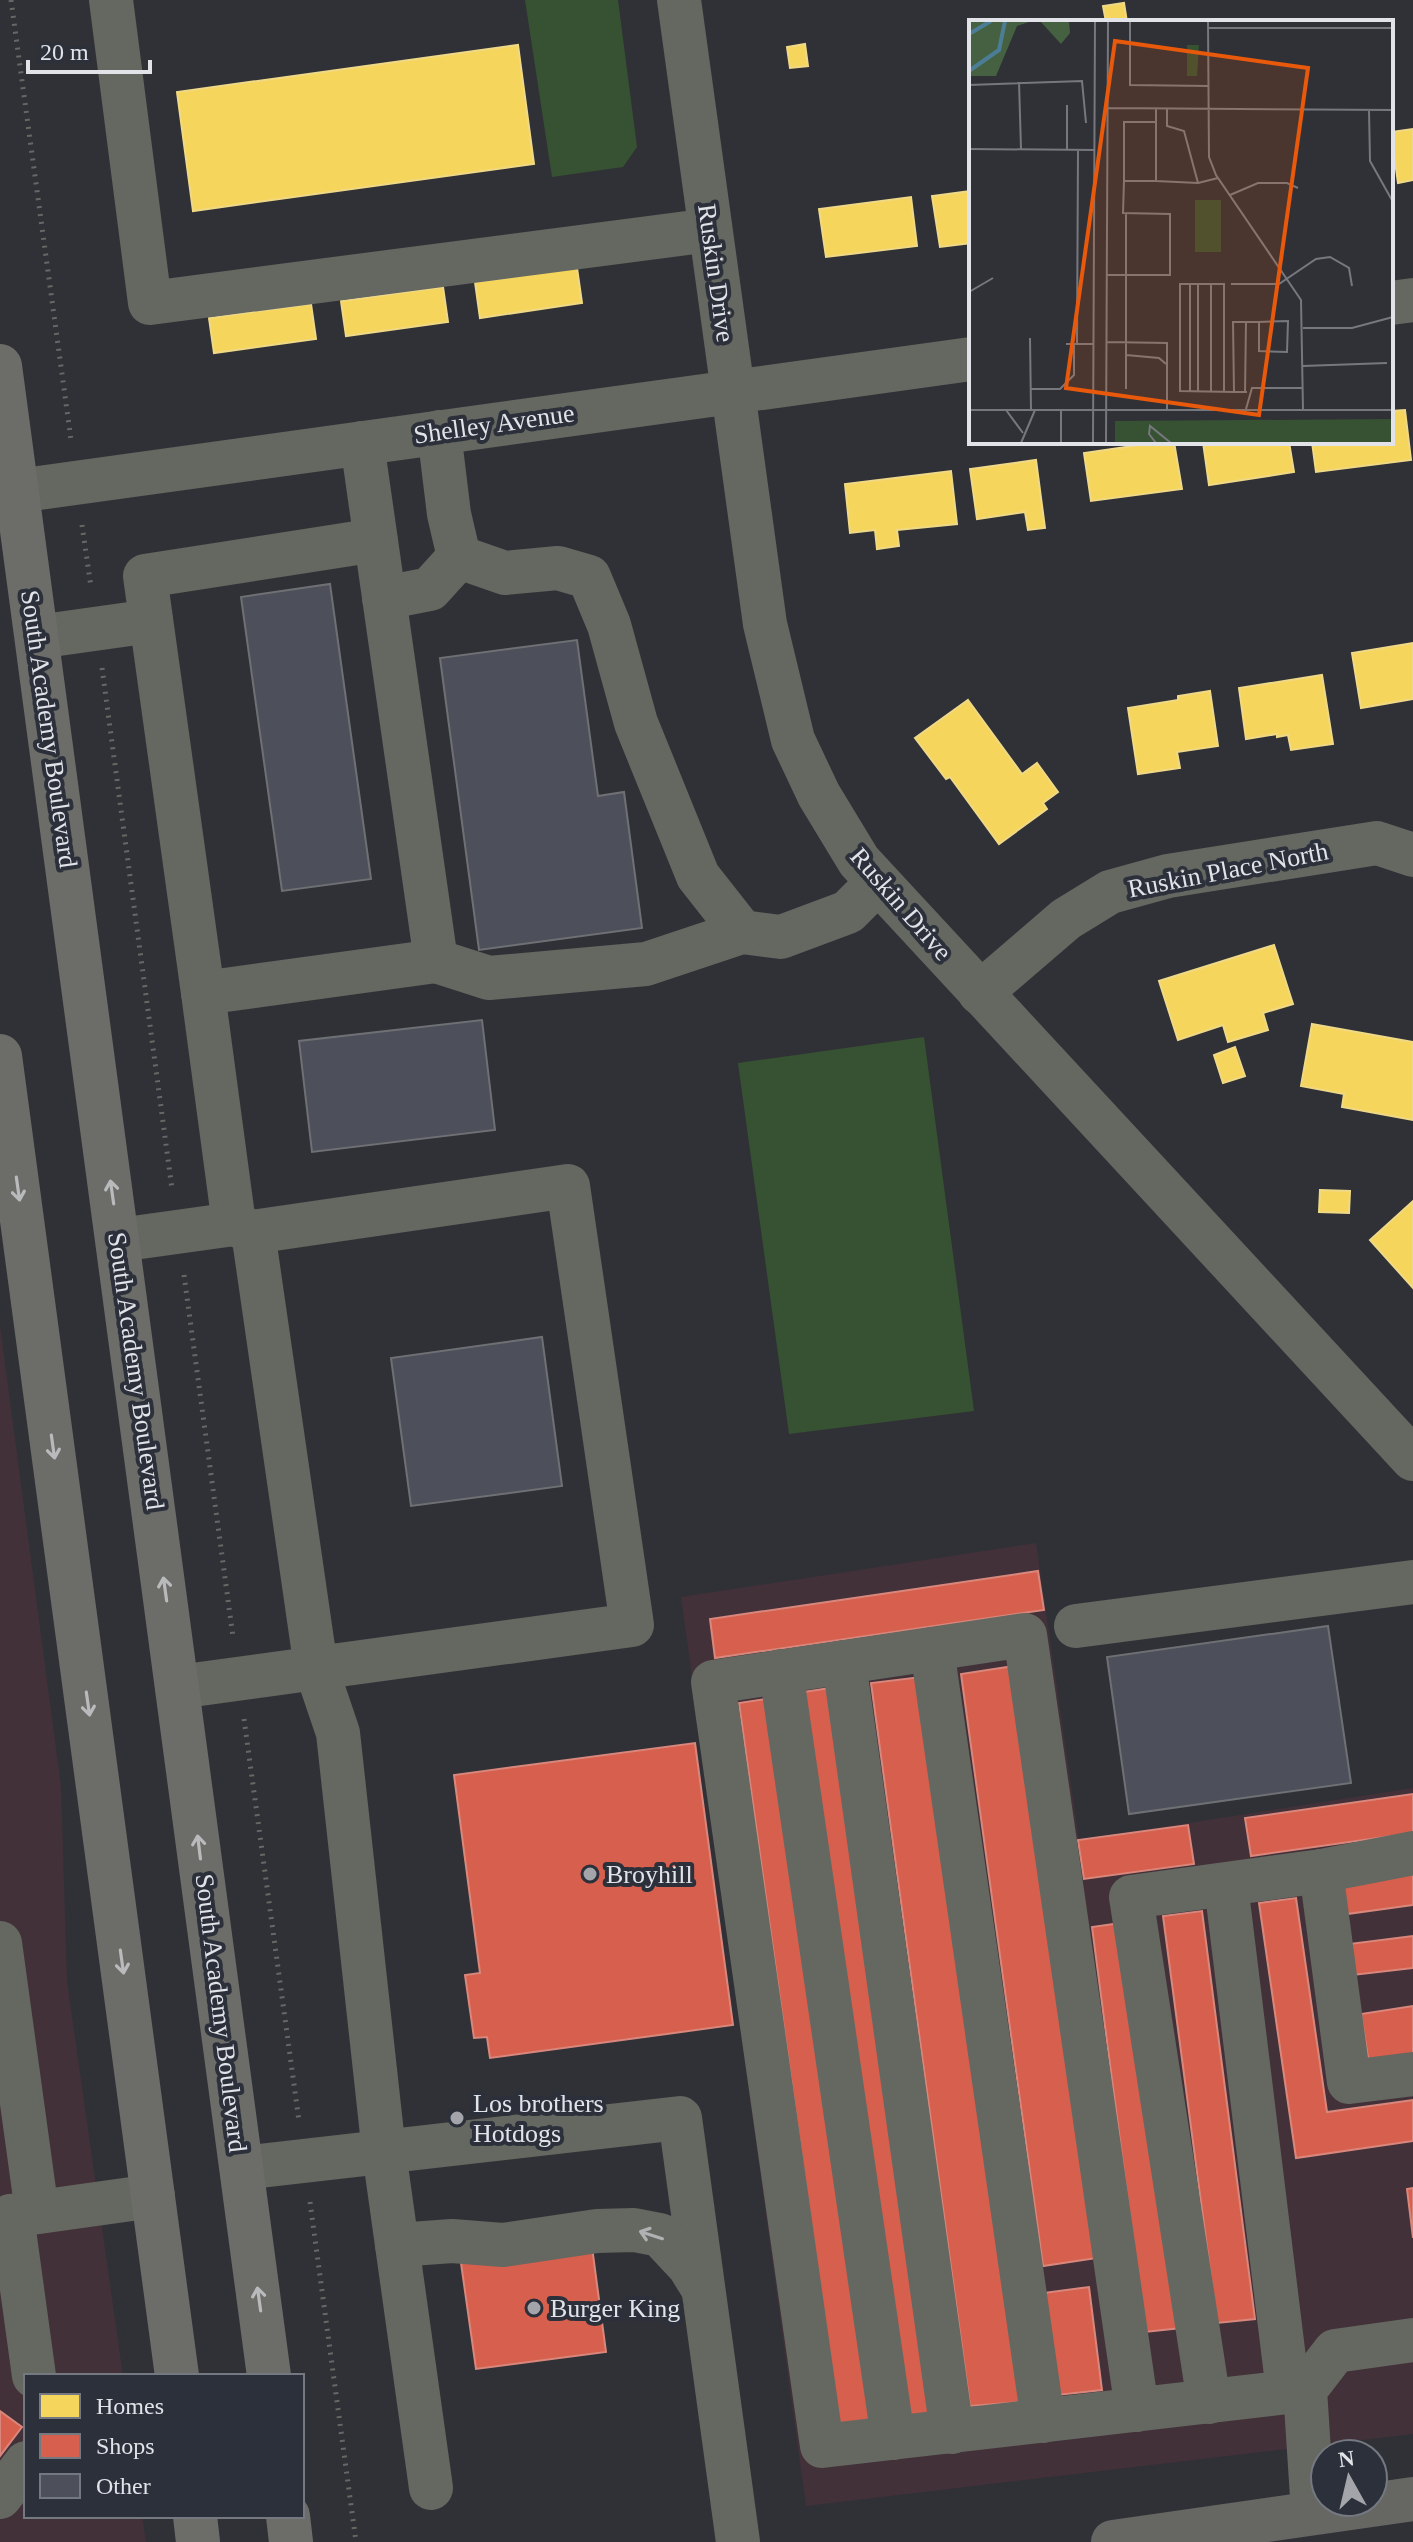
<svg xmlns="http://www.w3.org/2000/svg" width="1413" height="2542" font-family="'Times New Roman',serif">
<rect width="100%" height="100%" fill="#303136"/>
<!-- commercial -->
<g fill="#423139">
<polygon points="0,1326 61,1786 67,1981 123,2376 26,2376 26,2516 142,2516 146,2542 0,2542"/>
<polygon points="1036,1543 1079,1840 1413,1788 1413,2434 806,2506 681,1597"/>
</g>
<!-- green -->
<g fill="#375133">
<polygon points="525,0 618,0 637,147 623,167 552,177"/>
<polygon points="924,1037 974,1411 789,1434 738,1063"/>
</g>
<!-- homes -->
<g fill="#f6d55c" stroke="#f0d986" stroke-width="2">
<polygon points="1124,3 1127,22 1106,22 1103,6"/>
<polygon points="805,44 808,66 790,68 787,47"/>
<polygon points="518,45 534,164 193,211 177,92"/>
<polygon points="1413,129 1413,180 1398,183 1391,132"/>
<polygon points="971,191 971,243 940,247 932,196"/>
<polygon points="911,197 917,246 826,257 819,209"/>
<polygon points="577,268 582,303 480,318 475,282"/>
<polygon points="443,287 448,322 346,336 341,301"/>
<polygon points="311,304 316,339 214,353 209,318"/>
<polygon points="1405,410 1411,460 1316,472 1312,442 1391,442 1391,411"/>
<polygon points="1160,442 1174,442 1182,489 1091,501 1084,453"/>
<polygon points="1203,442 1289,442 1294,472 1209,485"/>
<polygon points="1036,460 1045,528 1028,530 1025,512 977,519 970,469"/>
<polygon points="951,471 957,524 897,530 899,546 877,549 875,530 850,533 845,484"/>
<polygon points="1413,643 1413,699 1361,708 1352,653"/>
<polygon points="1322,675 1333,744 1291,750 1288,735 1277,737 1277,734 1246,739 1239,688"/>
<polygon points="1210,691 1218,746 1177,752 1180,768 1138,774 1128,708 1178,700 1178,696"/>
<polygon points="968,700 1022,774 1037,763 1058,792 1043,803 1047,809 999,844 950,777 946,779 915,738"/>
<polygon points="1274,945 1293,1004 1263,1013 1268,1030 1228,1042 1223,1025 1178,1040 1159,981"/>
<polygon points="1312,1024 1413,1042 1413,1120 1342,1107 1344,1094 1301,1086"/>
<polygon points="1235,1047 1245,1076 1223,1083 1214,1055"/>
<polygon points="1320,1190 1350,1191 1349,1213 1319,1212"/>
<polygon points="1413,1201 1413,1288 1370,1240"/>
</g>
<!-- shops -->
<g fill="#d6604d" stroke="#d9877c" stroke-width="2">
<polygon points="1038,1571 1044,1610 715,1658 710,1619"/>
<polygon points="1014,1666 1097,2258 1043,2266 961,1674"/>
<polygon points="921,1677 1021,2402 970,2406 871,1683"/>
<polygon points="837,1687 937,2412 903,2417 803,1692"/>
<polygon points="773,1698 882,2427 840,2433 739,1703"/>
<polygon points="695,1743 733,2025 490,2058 487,2037 474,2038 465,1975 480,1973 454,1775"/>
<polygon points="1413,1794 1413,1833 1251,1856 1245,1818"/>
<polygon points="1188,1825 1194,1864 1084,1879 1078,1840"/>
<polygon points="1413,1870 1413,1905 1347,1914 1342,1879"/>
<polygon points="1296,1898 1327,2112 1413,2100 1413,2141 1296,2158 1259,1903"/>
<polygon points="1202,1911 1255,2319 1217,2323 1163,1916"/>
<polygon points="1128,1922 1181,2328 1145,2332 1092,1927"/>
<polygon points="1413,1936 1413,1968 1353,1975 1349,1944"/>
<polygon points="1413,2006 1413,2064 1370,2070 1361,2014"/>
<polygon points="1413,2188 1413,2238 1407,2189"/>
<polygon points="592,2247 606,2352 476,2369 461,2263"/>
<polygon points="1089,2287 1102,2390 1057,2395 1043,2293"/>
<polygon points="0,2411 22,2427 0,2456"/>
</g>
<!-- building -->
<g fill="#4d505a" stroke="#6e7074" stroke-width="2">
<polygon points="330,584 371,879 282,891 241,597"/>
<polygon points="577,640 598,796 624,792 642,928 479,950 440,658"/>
<polygon points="482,1020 495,1130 312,1152 299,1041"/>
<polygon points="542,1337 562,1486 411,1506 391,1358"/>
<polygon points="1328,1626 1351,1783 1129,1814 1107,1657"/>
</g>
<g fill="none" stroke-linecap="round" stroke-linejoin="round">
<!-- path -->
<g stroke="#676866" stroke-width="5" stroke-dasharray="2 6" stroke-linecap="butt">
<polyline points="11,0 71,440"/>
<polyline points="82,525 91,587"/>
<polyline points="102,668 172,1189"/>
<polyline points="184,1275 233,1637"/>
<polyline points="244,1719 299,2121"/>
<polyline points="310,2202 356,2542"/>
</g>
<!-- minor -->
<g stroke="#656761" stroke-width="44">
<polyline points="111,0 150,303 710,230"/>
<polyline points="679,0 765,624 793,740 819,795 859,861 1413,1459"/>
<polyline points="1391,303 1413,300"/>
<polyline points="439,432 449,514 459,557 505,573 558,568 589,577 609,625 636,723 698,876 742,932 781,937 848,912 878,882"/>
<polyline points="362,443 436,961 203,993 145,576 376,540"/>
<polyline points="17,491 971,359"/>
<polyline points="384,598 430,589 459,557"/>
<polyline points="37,637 151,621"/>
<polyline points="436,961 489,978 646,964 742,932"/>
<polyline points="980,993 1066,919 1110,892 1168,876 1377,843 1413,855"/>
<polyline points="253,1232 316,1668 338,1733 384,2152 431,2488"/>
<polyline points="119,1240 234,1224"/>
<polyline points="1076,1626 1413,1582"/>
<polyline points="932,1649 1043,2421"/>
<polyline points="844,1662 952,2432"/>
<polyline points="781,1671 893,2438"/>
<polyline points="178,1687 632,1625 568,1186 253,1232 234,1224 203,993"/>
<polyline points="1321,1871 1349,2082 1413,2074"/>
<polyline points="1226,1885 1288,2391"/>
<polyline points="0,1943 37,2212"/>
<polyline points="242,2168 680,2118 738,2542"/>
<polyline points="10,2216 153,2196"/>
<polyline points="12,2216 34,2376"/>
<polyline points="397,2245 452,2241 503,2245 597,2231 634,2230 660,2235 689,2266 702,2287"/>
<polyline points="1209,2402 1131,1897 1321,1871 1413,1853"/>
<polyline points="1137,2410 1025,1635 713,1682 822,2446 1305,2390"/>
<polyline points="0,2497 26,2463"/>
<polyline points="1313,2512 1305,2390 1335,2351 1413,2340"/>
</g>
<!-- major -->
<polyline stroke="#666763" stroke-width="44" points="1113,2542 1413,2499"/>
<!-- highway -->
<g stroke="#6c6d69" stroke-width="44">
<polyline points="0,366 269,2376"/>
<polyline points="0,1056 177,2376"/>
<polyline points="195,2516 198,2542"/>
<polyline points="288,2516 291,2542"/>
</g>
</g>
<!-- one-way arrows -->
<defs><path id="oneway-shaft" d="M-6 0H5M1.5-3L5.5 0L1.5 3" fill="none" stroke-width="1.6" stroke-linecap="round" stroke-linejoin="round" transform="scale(2)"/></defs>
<g stroke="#b8babc">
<use href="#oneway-shaft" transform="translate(18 1189) rotate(82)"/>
<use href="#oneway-shaft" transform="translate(112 1192) rotate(-98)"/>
<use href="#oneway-shaft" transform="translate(53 1447) rotate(82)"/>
<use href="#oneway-shaft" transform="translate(165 1589) rotate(-98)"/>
<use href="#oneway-shaft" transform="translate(88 1704) rotate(82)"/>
<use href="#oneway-shaft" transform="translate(199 1847) rotate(-97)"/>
<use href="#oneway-shaft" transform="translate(122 1962) rotate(82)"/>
<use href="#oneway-shaft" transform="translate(259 2299) rotate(-98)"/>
</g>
<use stroke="#afb1b3" href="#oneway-shaft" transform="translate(651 2235) rotate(-162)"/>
<!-- markers -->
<g fill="#a3a5aa" stroke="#2c303a" stroke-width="3">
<circle cx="590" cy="1874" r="8"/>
<circle cx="457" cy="2118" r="8"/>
<circle cx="534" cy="2308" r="8"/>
</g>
<g text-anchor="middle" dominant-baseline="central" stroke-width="8" stroke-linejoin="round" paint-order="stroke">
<!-- street labels -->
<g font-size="26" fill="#e1e3e9" stroke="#2c303a">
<text transform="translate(716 273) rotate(82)">Ruskin Drive</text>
<text transform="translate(494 424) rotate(-8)">Shelley Avenue</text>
<text transform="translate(49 729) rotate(82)">South Academy Boulevard</text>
<text transform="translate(1228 870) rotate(-11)">Ruskin Place North</text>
<text transform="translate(901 904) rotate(49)">Ruskin Drive</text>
<text transform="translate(136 1371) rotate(82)">South Academy Boulevard</text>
<text transform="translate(221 2013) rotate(83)">South Academy Boulevard</text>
</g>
<!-- poi labels -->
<g font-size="26" fill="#e1e3e9" stroke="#2c303a" text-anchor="start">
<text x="606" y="1874">Broyhill</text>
<text x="473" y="2103">Los brothers<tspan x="473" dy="30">Hotdogs</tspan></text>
<text x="550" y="2308">Burger King</text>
</g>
</g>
<!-- overview -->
<g transform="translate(969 20)">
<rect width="424" height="424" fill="#303136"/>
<path d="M218,25h12l-2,31h-10zM226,180h26v52h-26zM424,399v24h-278v-22z" fill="#375133"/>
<path d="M0,1h63l-15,5 -21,50h-27zM71,1h29l1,12 -9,11z" fill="#456141"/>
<path fill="none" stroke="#4b7e96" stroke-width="4" d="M0,14l22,-13M0,51l30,-21 6,-29"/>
<path fill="none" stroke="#77787e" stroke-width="2" d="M161,1v64l78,1M239,1l1,136 7,18 85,125 2,110M239,8h185M50,62l2,67M0,65l113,-4 4,42M98,85v45M139,88l285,2M187,88v73h-32v-59h32M198,88v18l17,5 14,52 20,-5M400,90l1,51 23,41M0,129l126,1M187,161l42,2M261,175l28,-12h29l11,5M157,194v175M138,255h63v-61l-47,-1 1,-32M221,264v107M229,264v107M242,264v108M262,264h48l37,-25 14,-2 19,11 3,18M0,272l24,-14M334,308h49l41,-11M61,318l1,72M137,322l61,1v67M97,324h28M108,324l1,-194M157,335l33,3 7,6M334,346l84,-3M62,369h29l14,-14v-31M255,372v-108h-44v107l54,1h13M265,372l-1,-70h26v29l28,1 1,-31 -29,1M276,372l1,-70M277,389l6,-21h51M0,390h424M37,390l17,23M92,390v33M52,423l14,-33M124,423l2,-422M137,423l2,-422M187,423l-7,-9 1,-8 21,17"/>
<path fill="#e8590c" fill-opacity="0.15" stroke="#e8590c" stroke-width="4" d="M146,21l193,27 -49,347 -193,-27z"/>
<rect width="424" height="424" fill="none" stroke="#e1e3e9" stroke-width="4"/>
</g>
<!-- legend -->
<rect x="24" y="2374" width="280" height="144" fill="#2c303a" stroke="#747880" stroke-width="2"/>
<rect x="40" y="2394" width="40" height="24" fill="#f6d55c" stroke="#747880" stroke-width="2"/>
<text x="96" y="2414" font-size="24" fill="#e1e3e9">Homes</text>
<rect x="40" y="2434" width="40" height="24" fill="#d6604d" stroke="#747880" stroke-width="2"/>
<text x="96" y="2454" font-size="24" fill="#e1e3e9">Shops</text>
<rect x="40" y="2474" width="40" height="24" fill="#4d505a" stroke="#747880" stroke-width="2"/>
<text x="96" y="2494" font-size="24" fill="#e1e3e9">Other</text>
<!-- north arrow -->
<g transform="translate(1349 2478) rotate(352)"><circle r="38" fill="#2c303a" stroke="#747880" stroke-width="2"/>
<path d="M0-6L14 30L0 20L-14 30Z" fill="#a3a5aa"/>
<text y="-12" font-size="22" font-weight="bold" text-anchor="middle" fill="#e1e3e9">N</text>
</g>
<!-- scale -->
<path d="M28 60v12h122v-12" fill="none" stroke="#e1e3e9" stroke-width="4"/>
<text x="40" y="60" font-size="24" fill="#e1e3e9" stroke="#2c303a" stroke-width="6" paint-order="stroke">20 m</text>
</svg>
